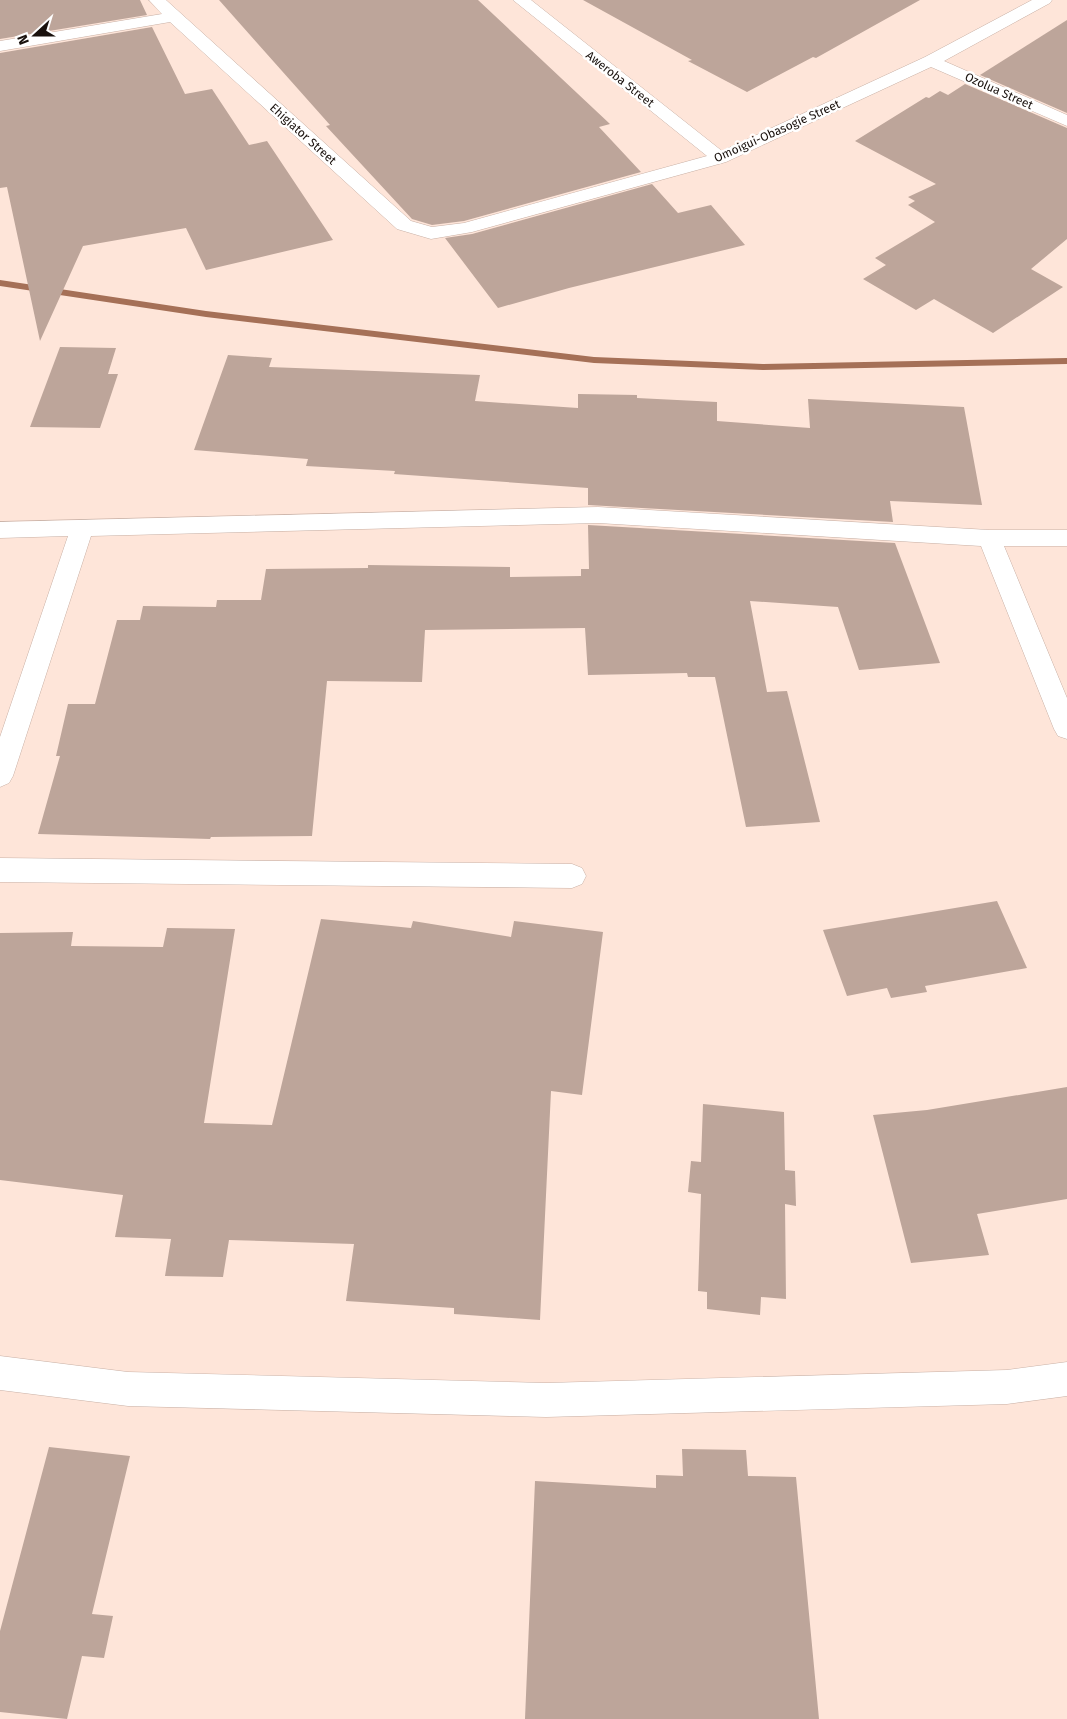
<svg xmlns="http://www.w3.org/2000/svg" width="1067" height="1719" font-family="'Fira Sans',sans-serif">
<rect width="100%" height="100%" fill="#fee5d9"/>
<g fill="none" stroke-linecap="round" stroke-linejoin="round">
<!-- stream -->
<polygon fill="#a57057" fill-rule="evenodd" points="0,280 206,311 594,357 763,364 1067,358 1067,364 763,370 594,363 206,317 0,286"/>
</g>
<!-- building -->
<g fill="#bda59a">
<polygon points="0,0 140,0 147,15 0,39"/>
<polygon points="219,0 478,0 610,124 599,127 641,172 464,221 432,225 412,219 326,126 330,125"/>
<polygon points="583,0 920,0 816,58 813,57 747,92 688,61 692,60"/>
<polygon points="1067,20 1067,113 980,75"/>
<polygon points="152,27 185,94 212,89 249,145 267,141 333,240 206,270 186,228 83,246 40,341 7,187 0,188 0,53"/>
<polygon points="965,84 1067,128 1067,239 1031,269 1063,287 993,333 934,299 916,310 863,279 886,265 875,258 935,222 908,205 915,201 908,197 936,184 855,141 926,97 929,98 940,91 948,95"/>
<polygon points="652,184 678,213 711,205 745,245 569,288 498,308 445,238 472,234"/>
<polygon points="60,347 116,348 108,374 118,374 100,428 30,427"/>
<polygon points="228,355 272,358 269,367 480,375 475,401 578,408 578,394 637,395 637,398 717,402 717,421 810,428 808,399 964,407 982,505 890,501 893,522 588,505 588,488 394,474 395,471 306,466 308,459 194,450"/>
<polygon points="588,525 895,543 940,663 859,670 838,607 750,601 767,692 787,691 820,822 746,827 715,677 688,677 687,673 588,675 585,628 425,630 422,682 327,681 312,836 211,837 210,839 38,834 60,756 56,756 68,704 95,704 117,620 140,620 143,606 216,607 217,600 261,600 266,569 368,568 368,565 510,567 510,577 581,576 581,569 589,569"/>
<polygon points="997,901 1027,968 925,986 927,992 891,998 887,988 847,996 823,930"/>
<polygon points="321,919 411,928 413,921 511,937 514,921 603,932 582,1095 551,1091 540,1320 454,1314 454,1308 346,1301 354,1244 229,1240 223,1277 165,1276 171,1239 115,1237 123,1195 0,1180 0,933 73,932 71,946 163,947 167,928 235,929 204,1123 272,1125"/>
<polygon points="1067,1087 1067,1199 977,1214 989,1255 911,1263 873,1115 927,1110"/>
<polygon points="703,1104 784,1112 785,1170 795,1171 796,1206 785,1204 786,1299 761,1297 760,1315 707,1309 707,1292 698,1291 701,1194 688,1192 691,1161 701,1162"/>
<polygon points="49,1447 130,1456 92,1614 113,1616 104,1658 82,1656 67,1719 0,1712 0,1631"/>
<polygon points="682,1449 746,1450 748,1476 796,1477 819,1719 525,1719 535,1481 656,1488 656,1475 683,1476"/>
</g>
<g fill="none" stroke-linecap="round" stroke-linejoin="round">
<defs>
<g id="street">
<polygon points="149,0 166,0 411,221 432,227 464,223 707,156 513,0 531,0 722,151 925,57 1032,0 1052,0 1050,3 944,61 1067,115 1067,126 931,67 726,162 472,232 431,239 397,229 170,22 0,51 0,41 162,14"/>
<polygon points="598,507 989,530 1067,530 1067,546 1004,546 1067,698 1067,739 1058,736 1054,729 981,546 598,523 91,536 13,776 9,783 0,787 0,737 68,536 0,538 0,522"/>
<polygon points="0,858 572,864 582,868 586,876 582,884 572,888 0,882"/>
<polygon points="0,1356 128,1372 546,1383 1007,1370 1067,1362 1067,1396 1007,1404 546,1417 128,1406 0,1390"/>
</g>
</defs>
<!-- street casing -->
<use href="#street" stroke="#c8b0a5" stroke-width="1"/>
<!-- street -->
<use href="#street" fill="#fff" fill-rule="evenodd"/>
</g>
<g text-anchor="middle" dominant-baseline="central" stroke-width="5" stroke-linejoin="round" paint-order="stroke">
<!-- far-street labels -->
<g font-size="12" fill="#19110d" stroke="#fff">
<text transform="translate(620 79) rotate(38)">Aweroba Street</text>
<text transform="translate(999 91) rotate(24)">Ozolua Street</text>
<text transform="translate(777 131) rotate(-24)">Omoigui-Obasogie Street</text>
<text transform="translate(303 134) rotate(42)">Ehigiator Street</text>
</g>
</g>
<!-- north arrow -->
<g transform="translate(35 35) rotate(249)" stroke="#ffffff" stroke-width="4" paint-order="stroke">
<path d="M0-4L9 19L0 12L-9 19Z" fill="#19110d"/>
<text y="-8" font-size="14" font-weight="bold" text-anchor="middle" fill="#19110d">N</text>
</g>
</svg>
